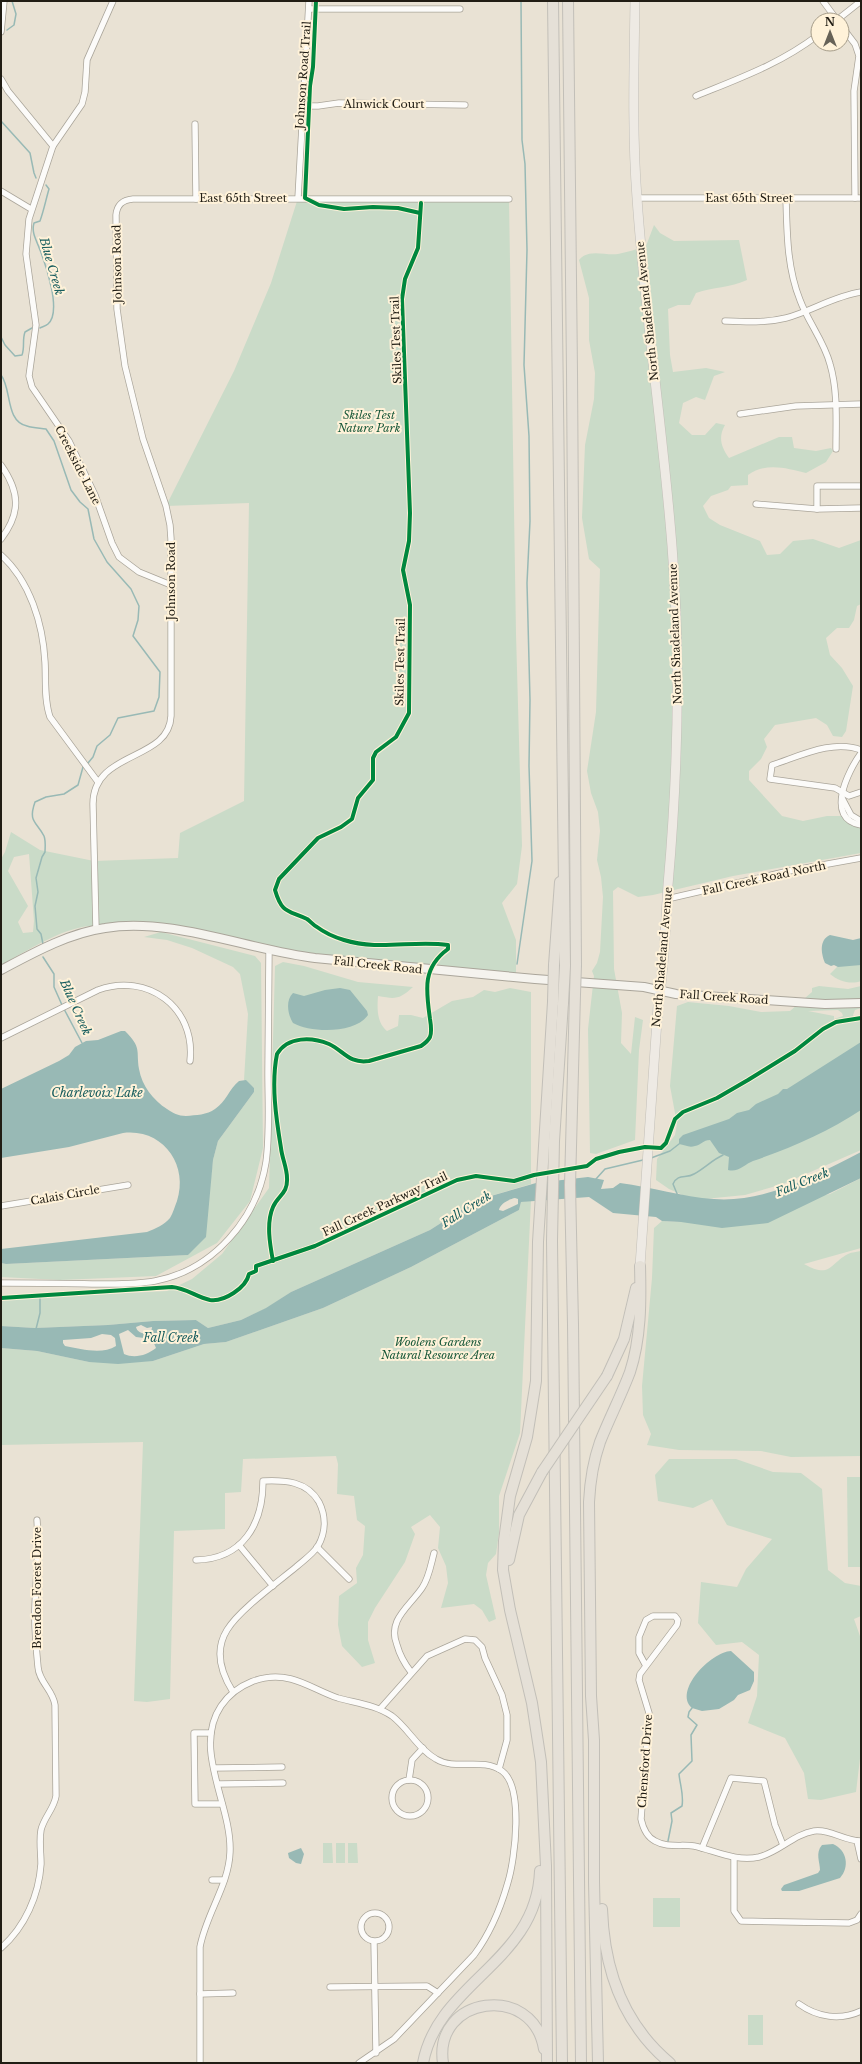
<svg xmlns="http://www.w3.org/2000/svg" width="862" height="2064" font-family="'Libre Baskerville',serif">
<rect width="100%" height="100%" fill="#e9e2d4"/>
<!-- green -->
<g fill="#cadbc8" fill-rule="evenodd">
<path d="M298,198l211,1 7,435 6,212 -5,38 -15,19 14,37v37l-247,-26 -133,-26 -46,6v-5c-28,2 -63,25 -89,39v-106l4,-7 6,-20 29,18 54,11 84,-3 2,-25 64,-32 5,-298 -83,3 68,-135 37,-88zM29,854l5,67 -1,11 -10,1 -5,-11 10,-16 -20,-35 6,-14z"/>
<path d="M654,225l6,8 14,8 65,-1 8,40c-17,8 -34,7 -51,13l-6,12h-12l-10,4 2,46 3,17 33,-4 19,4 -11,4 -9,24 -9,-3 -13,6 -4,20 13,12h13l11,-12 9,2c-7,12 -4,22 4,33l50,-21h13l2,11 22,3 15,-3 2,3 -7,11 -20,11c-19,-5 -41,-11 -58,2v10l-17,1 -3,4 -17,6 -8,10 6,12 11,7 40,16 7,14 13,-1 13,-13 20,-2 26,9 22,-8v64l-4,2 -3,14 -5,8h-12l-11,10 4,17 12,13 11,18 -7,45 -4,6 -9,-1 -6,-11 -11,-7 -41,7 -11,14 3,8 -6,12 -12,12v9l33,36 21,5 24,-5h34v37l-128,23 -80,19 -15,2 -20,-10 -5,4 1,78 8,44 -1,30 10,11 4,-37 8,3 -4,30 -4,90 -39,14 -6,-1 -2,-124 6,-53 -2,-5 5,-8 3,-11 3,-55 -2,-20 -4,-17 3,-29 -2,-19 -7,-19 -4,-22 9,-59 4,-143 -11,-10 -7,-41 3,-73 9,-46 1,-26 -6,-33v-42l-10,-38c10,-12 26,-4 39,-6 10,-2 19,-5 28,-8z"/>
<polygon points="161,932 255,956 261,963 263,1148 250,1201 217,1243 156,1276 60,1280 1,1277 1,1263 6,1264 188,1255 210,1185 213,1160 218,1141 254,1092 254,1088 244,1080 248,1014 240,974 233,967 192,948 167,940 144,937"/>
<path d="M861,957v24c-10,4 -23,0 -31,-7l10,-10z"/>
<path d="M283,962l21,4 54,16 55,5c-14,13 -18,12 -35,9 -1,13 -1,27 9,35l11,-5 1,-11h12l12,3 29,-17 21,-4 11,-7 11,2 15,-4 21,4v192l-54,16 -47,30 -139,62 -24,16 -26,12 -33,8 -12,-8 -43,1 -45,4 -73,3 -34,-2v-28h28l138,-7 25,-12 30,-25 47,-66 6,-222z"/>
<path d="M819,986l29,3 13,-3v22l-6,2 -2,5 1,2 7,-2v135l-78,34 -38,11 -51,5 -25,-11 -13,-9 1,-21 18,-24 2,-11 -7,-38 7,-80 11,-4 41,4 32,6 29,-1 22,-19v-4zM838,1010l4,3 1,3 -9,3v-3l-26,-5z"/>
<path d="M861,1178v70l-57,16c27,15 25,0 44,-10 4,-2 9,-2 13,-3v205l-70,1 -30,-6 -82,-1 -32,-5 4,-11 -8,-19 -1,-29 10,-108 2,-50 8,-7 19,1 149,-28z"/>
<polygon points="531,1200 520,1433 499,1496 499,1533 496,1554 488,1563 486,1575 496,1619 489,1622 482,1610 474,1604 441,1608 448,1583 446,1566 438,1548 440,1527 430,1515 411,1527 415,1534 405,1562 375,1608 368,1622 368,1640 375,1663 362,1667 342,1646 338,1625 339,1596 357,1583 356,1568 363,1555 365,1526 357,1520 354,1496 337,1494 338,1464 336,1456 243,1459 241,1492 225,1493 225,1529 174,1531 170,1699 147,1702 134,1701 143,1442 1,1445 1,1348 37,1351 89,1362 153,1361 204,1344 226,1342 323,1308 411,1267 519,1210 521,1202"/>
<polygon points="669,1459 736,1459 773,1472 801,1473 822,1489 828,1570 845,1583 861,1586 861,1616 854,1619 861,1639 861,1750 856,1792 821,1800 808,1799 804,1773 785,1738 748,1723 757,1696 759,1655 742,1642 716,1645 698,1623 701,1582 737,1587 746,1569 772,1539 727,1525 712,1499 693,1508 658,1501 655,1475"/>
<polygon points="847,1477 861,1477 861,1567 848,1567"/>
<polygon points="323,1843 332,1843 333,1863 323,1863"/>
<rect x="336" y="1843" width="9" height="20"/>
<polygon points="348,1843 357,1843 358,1863 348,1863"/>
<rect x="653" y="1898" width="27" height="29"/>
<rect x="748" y="2015" width="15" height="30"/>
</g>
<!-- water -->
<g fill="#98b9b5" fill-rule="evenodd">
<path d="M830,935l23,5 8,-2v27l-23,2 -4,-2 -3,1 -6,-3c-4,-10 -6,-23 5,-28z"/>
<path d="M340,988l10,2 17,21 1,4c-13,19 -57,18 -75,8 -5,-8 -8,-22 0,-30l11,3 21,-6z"/>
<path d="M121,1031h4c17,17 11,19 14,38 3,17 14,31 28,40 6,4 11,7 19,7 10,-1 21,-1 29,-7 11,-7 14,-20 24,-28l7,-1 8,8v4l-36,49 -5,19 -7,77 -18,18 -182,9 -5,-1v-14l146,-17c8,-3 17,-7 23,-14 3,-5 5,-12 7,-17 12,-37 -15,-73 -54,-68l-54,14 -68,11v-69l58,-28 10,-6 6,-8 11,-6 12,-1z"/>
<path d="M861,1042v68c-33,22 -70,38 -108,51 -8,3 -15,12 -25,9l1,-13 -10,-4 -9,-13c-7,0 -9,5 -15,6 -6,2 -10,-1 -16,-2v-5l4,-4 46,-16 8,-6 12,-3 7,-6 22,-10 5,-5h4z"/>
<path d="M861,1152v26l-93,45 -46,5 -41,-6 -19,-1 -6,-4 -43,-4 -24,-16 -68,5 -2,8 -108,57 -88,41 -97,34 -22,2 -51,17 -35,3 -29,-2 -52,-11 -36,-3v-22l34,2 73,-3 45,-4 43,-1 12,8 33,-8 25,-12 25,-16 139,-62 47,-30 59,-17 52,-6 16,3 -3,9 12,-1 7,-5c32,4 62,14 94,16 51,4 103,-24 147,-47zM515,1198l3,1v5l-15,7 -4,-1c1,-6 10,-11 16,-12zM141,1325l6,3 5,-1 -1,6c-6,2 -14,0 -15,-6zM128,1330l8,7 16,2 4,9c-9,7 -21,11 -32,6l-5,-20zM102,1334l9,1 4,3 1,8c-14,9 -35,3 -51,0l-2,-3v-3l28,-2z"/>
<path d="M731,1651l23,21v9l-4,9 -12,5 -4,5 -15,9 -17,2 -10,-3c-19,-17 19,-56 39,-57z"/>
<path d="M833,1844c14,6 17,23 7,34l-41,13h-17l-1,-2 3,-4 34,-12 2,-3c0,-8 -5,-17 2,-25z"/>
<polygon points="301,1848 304,1854 301,1864 296,1863 289,1858 288,1853"/>
</g>
<g fill="none" stroke-linecap="round" stroke-linejoin="round">
<!-- stream -->
<g stroke="#98b9b5" stroke-width="1.5">
<polyline points="7,30 14,25 16,14 12,1"/>
<polyline points="1,121 30,153 34,173 36,178"/>
<path d="M40,328c2,-1 6,-2 8,-4 14,-12 -2,-59 -8,-74 -3,-9 -9,-17 -6,-27l6,-2c4,-11 6,-22 9,-32l-3,-4"/>
<path d="M1,337l4,8 10,11 7,-1c3,-8 0,-15 3,-23l7,-4"/>
<path d="M1,375c11,14 4,46 26,51 6,2 12,2 19,3l8,12 17,49 9,12 8,7 6,30 13,23 24,27 8,17 -1,14 -5,16 27,36 -1,25 -5,14 -36,7 -8,17 -13,11 -4,11 -5,6"/>
<path d="M43,944l-2,-10 -4,-5 -2,-23 3,-14 -2,-14 6,-21 3,-5c0,-4 1,-11 -1,-16 -8,-15 -16,-14 -9,-34l11,-5 18,-3 14,-9 5,-18"/>
<polyline points="43,957 54,974 54,987 62,1005"/>
<polyline points="517,964 532,861 529,766 530,700 527,583 530,521 529,436 524,365 527,250 525,164 522,140 521,1"/>
<polyline points="64,1009 82,1043"/>
<polyline points="651,1158 670,1151 679,1144"/>
<polyline points="596,1179 605,1169 643,1160"/>
<path d="M678,1196l-5,-12c5,-11 13,-5 21,-10 11,-6 18,-14 29,-19"/>
<polyline points="36,1329 40,1313 40,1297"/>
<path d="M668,1841l4,-20 -1,-8 11,-7c2,-11 -2,-21 -3,-32l13,-13 -1,-26 6,-10 -9,-8 1,-5 3,-4"/>
</g>
<defs>
<g id="minor">
<polyline points="113,1 87,60 85,92 82,104 53,146 29,219 26,254 36,325 29,376 32,387 69,441 95,495 112,543 119,557 139,572 171,585"/>
<polyline points="823,1 837,20"/>
<polyline points="309,9 460,9"/>
<polyline points="837,20 861,1"/>
<polyline points="842,27 855,44 859,56 854,91 855,198"/>
<polyline points="1,32 4,1"/>
<polyline points="1,79 8,91 53,146"/>
<path d="M696,96c44,-18 84,-32 122,-61"/>
<polyline points="304,106 318,106 339,103 465,105"/>
<polyline points="195,124 196,199"/>
<polyline points="1,191 31,209"/>
<polyline points="298,198 309,1"/>
<polyline points="637,198 861,198"/>
<path d="M786,198c1,35 1,70 14,102 8,22 24,41 30,64 8,27 6,57 6,85"/>
<path d="M725,321c21,1 41,2 61,-3 26,-7 48,-22 75,-26"/>
<polyline points="740,414 796,406 861,404"/>
<path d="M1,465c19,27 20,48 0,74"/>
<polyline points="756,504 817,509 861,508"/>
<polyline points="817,509 817,486 861,486"/>
<path d="M1,555c29,26 42,69 44,107 1,18 -1,38 5,55l48,65"/>
<path d="M861,750c-28,-11 -61,6 -89,15l-2,14 65,9 14,8 12,-4"/>
<path d="M861,753c-13,18 -37,66 0,72"/>
<polyline points="842,798 851,815 861,821"/>
<polyline points="667,899 789,871 861,858"/>
<path d="M96,929l-3,-125c0,-54 76,-42 78,-88v-177l-1,-14 -4,-19 -23,-67 -18,-73 -8,-57 -1,-94c1,-10 6,-15 17,-16h376"/>
<path d="M1,1038l97,-48c49,-18 98,17 92,71"/>
<polyline points="1,1206 128,1185"/>
<path d="M1,1283c30,0 60,0 91,1 21,0 42,1 63,-3 58,-11 102,-62 111,-119 4,-29 2,-61 2,-90 0,-41 1,-81 1,-121"/>
<polyline points="239,1545 273,1586"/>
<polyline points="317,1547 349,1579"/>
<path d="M196,1560c47,-1 67,-36 67,-79 22,-1 44,0 56,21 7,14 7,30 -1,44 -5,8 -14,14 -22,21 -18,15 -57,43 -69,63 -13,21 -6,43 6,62"/>
<path d="M646,1666l-7,-13v-16l7,-17 7,-4h22l3,4 -1,5 -37,49 -1,6 10,33 -8,106c2,9 6,18 14,22 12,7 27,3 39,5 22,5 42,16 65,11 20,-5 35,-23 55,-26 17,-2 30,10 47,10"/>
<path d="M411,1672c-7,-9 -11,-16 -14,-27 -10,-25 12,-38 25,-57 7,-10 9,-24 12,-35"/>
<polyline points="380,1709 427,1656 465,1639 475,1640 482,1647 485,1658 502,1695 507,1715 507,1740 499,1769"/>
<polyline points="211,1733 194,1733 195,1804 222,1804"/>
<polyline points="214,1768 282,1767"/>
<circle cx="410" cy="1798" r="18"/>
<polyline points="409,1780 412,1760 423,1748"/>
<polyline points="218,1784 283,1783"/>
<polyline points="857,1841 861,1859"/>
<polyline points="702,1848 731,1778 764,1781 775,1825 783,1845"/>
<polyline points="734,1858 734,1911 741,1921 849,1923 857,1920 861,1914"/>
<polyline points="212,1880 224,1880"/>
<circle cx="375" cy="1927" r="14"/>
<polyline points="374,1942 376,2053"/>
<path d="M1,1948c24,-21 38,-53 40,-84 0,-11 -2,-23 0,-34 3,-13 13,-21 15,-34l-1,-91c-2,-15 -16,-23 -17,-38 -2,-20 -4,-42 -3,-61 1,-29 4,-57 2,-86"/>
<polyline points="330,1987 427,1986 438,1993"/>
<polyline points="200,1994 233,1993"/>
<path d="M799,2004c18,13 41,17 62,7"/>
<path d="M200,2063v-116c6,-33 29,-62 30,-95 2,-47 -38,-103 -9,-146 15,-22 44,-34 70,-27 16,4 31,14 47,19 18,5 38,7 54,18 16,12 26,33 44,43 20,12 46,-2 66,12 22,16 13,88 6,111 -7,25 -19,53 -34,73l-80,84 -35,24"/>
</g>
<path id="secondary" d="M1,970c32,-17 68,-37 104,-42 67,-11 143,22 210,30l220,21 109,8 32,7 149,10 36,-1"/>
<path id="primary" d="M635,1c-1,66 -3,132 2,197 8,117 26,232 35,348 9,113 6,226 -4,339 -3,40 -3,81 -10,121l-18,260"/>
<g id="motorway">
<polyline points="553,1 565,966"/>
<polyline points="568,1 572,372 576,965"/>
<polyline points="554,965 560,882"/>
<polyline points="575,994 570,1185 573,1324 581,2063"/>
<polyline points="607,1376 624,1339 636,1288"/>
<polyline points="509,1560 519,1515 542,1472"/>
<path d="M602,1909c2,60 21,115 68,154"/>
<path d="M423,2063c15,-81 114,-101 117,-192"/>
<path d="M443,2063c-10,-67 90,-81 101,-14"/>
<polyline points="547,2063 546,1866 541,1762 532,1703 510,1610 503,1570 504,1541 510,1496 527,1437 536,1381 538,1242 553,1002"/>
<polyline points="562,2063 552,1241 554,1141 563,1003"/>
<path d="M598,2063l-4,-181v-142l-3,-44 -2,-194c1,-20 4,-40 11,-60 9,-23 21,-46 30,-70 11,-34 11,-70 10,-106"/>
</g>
</defs>
<!-- minor casing -->
<use href="#minor" stroke="#aaa59a" stroke-width="7"/>
<!-- secondary casing -->
<use href="#secondary" stroke="#aaa59a" stroke-width="10"/>
<!-- primary casing -->
<use href="#primary" stroke="#c2bfb8" stroke-width="10"/>
<!-- motorway casing -->
<use href="#motorway" stroke="#c2bfb8" stroke-width="12"/>
<!-- minor -->
<use href="#minor" stroke="#fcfbf9" stroke-width="5.5"/>
<!-- secondary -->
<use href="#secondary" stroke="#f5f3ee" stroke-width="8"/>
<!-- primary -->
<use href="#primary" stroke="#eeeae4" stroke-width="9"/>
<!-- motorway -->
<use href="#motorway" stroke="#e5e0d7" stroke-width="10"/>
<defs>
<g id="motorway-bridge">
<polyline points="575,994 576,965"/>
<polyline points="553,1002 554,965"/>
<polyline points="563,1003 565,966"/>
<polyline points="542,1472 607,1376"/>
</g>
</defs>
<!-- motorway-bridge casing -->
<use href="#motorway-bridge" stroke="#c2bfb8" stroke-width="12" stroke-linecap="butt"/>
<!-- motorway-bridge -->
<use href="#motorway-bridge" stroke="#e5e0d7" stroke-width="10"/>
<defs>
<g id="cycleway">
<polyline points="316,1 313,67 310,86 305,198 319,205 344,209 373,207 398,208 420,213"/>
<path d="M273,1261c-3,-16 -7,-38 0,-54 5,-12 15,-13 14,-29 0,-10 -5,-20 -6,-30 -5,-30 -10,-64 -4,-94 11,-18 35,-17 52,-10 15,7 20,20 40,17l52,-15c3,-2 7,-5 9,-9 2,-5 1,-12 0,-18 -4,-29 -8,-51 18,-70v-4c-35,-5 -69,6 -104,-5 -10,-3 -19,-7 -27,-13 -4,-2 -7,-6 -10,-8 -19,-9 -25,-5 -32,-29l4,-11 39,-41 23,-11 11,-8 6,-21 15,-18v-22l3,-6 20,-15 13,-24 1,-108 -7,-35 6,-29 1,-28 -8,-214 3,-20 13,-31 3,-45"/>
<path d="M1,1298l171,-11c14,1 24,10 38,13 14,2 36,-12 39,-26l7,-3v-5l59,-20 142,-66 19,-4 38,5 20,-6 53,-9 9,-7 23,-7 26,-5 16,1 5,-5 9,-24 8,-7 34,-14 31,-18 47,-29 28,-22 13,-7 25,-4"/>
</g>
</defs>
<!-- cycleway casing -->
<use href="#cycleway" stroke="#fff2d9" stroke-width="6"/>
<!-- cycleway -->
<use href="#cycleway" stroke="#00873e" stroke-width="4"/>
</g>
<g text-anchor="middle" dominant-baseline="central" stroke-width="4" stroke-linejoin="round" paint-order="stroke">
<!-- street labels -->
<g font-size="11" fill="#211d14" stroke="#fff2d9">
<text transform="translate(303 75) rotate(-86)">Johnson Road Trail</text>
<text x="384" y="104">Alnwick Court</text>
<text x="243" y="198">East 65th Street</text>
<text x="749" y="198">East 65th Street</text>
<text transform="translate(117 264) rotate(-91)">Johnson Road</text>
<text transform="translate(647 311) rotate(-96)">North Shadeland Avenue</text>
<text transform="translate(396 340) rotate(-92)">Skiles Test Trail</text>
<text transform="translate(78 465) rotate(63)">Creekside Lane</text>
<text transform="translate(171 581) rotate(-90)">Johnson Road</text>
<text transform="translate(675 634) rotate(-92)">North Shadeland Avenue</text>
<text transform="translate(400 662) rotate(-89)">Skiles Test Trail</text>
<text transform="translate(764 878) rotate(-12)">Fall Creek Road North</text>
<text transform="translate(662 957) rotate(-85)">North Shadeland Avenue</text>
<text transform="translate(378 965) rotate(6)">Fall Creek Road</text>
<text transform="translate(724 997) rotate(4)">Fall Creek Road</text>
<text transform="translate(65 1195) rotate(-10)">Calais Circle</text>
<text transform="translate(385 1204) rotate(-25)">Fall Creek Parkway Trail</text>
<text transform="translate(37 1588) rotate(-90)">Brendon Forest Drive</text>
<text transform="translate(645 1761) rotate(-86)">Chensford Drive</text>
</g>
<!-- park labels -->
<g font-size="11" font-style="italic" fill="#185839" stroke="#fff2d9">
<text x="369" y="415">Skiles Test<tspan x="369" dy="13">Nature Park</tspan></text>
<text x="438" y="1342">Woolens Gardens<tspan x="438" dy="13">Natural Resource Area</tspan></text>
</g>
<!-- water labels -->
<g font-size="12" font-style="italic" fill="#165c5d" stroke="#fff2d9">
<text transform="translate(52 266) rotate(74)">Blue Creek</text>
<text transform="translate(76 1007) rotate(66)">Blue Creek</text>
<text x="97" y="1092">Charlevoix Lake</text>
<text transform="translate(802 1182) rotate(-22)">Fall Creek</text>
<text transform="translate(466 1209) rotate(-32)">Fall Creek</text>
<text x="171" y="1337">Fall Creek</text>
</g>
</g>
<!-- border -->
<rect width="862" height="2064" fill="none" stroke="#211d14" stroke-width="4"/>
<!-- north arrow -->
<g transform="translate(830 32)"><circle r="19" fill="#fff2d9" stroke="#a69d8a"/>
<path d="M0-3L7 15L0 10L-7 15Z" fill="#676257"/>
<text y="-6" font-size="11" font-weight="bold" text-anchor="middle" fill="#211d14">N</text>
</g>
</svg>
